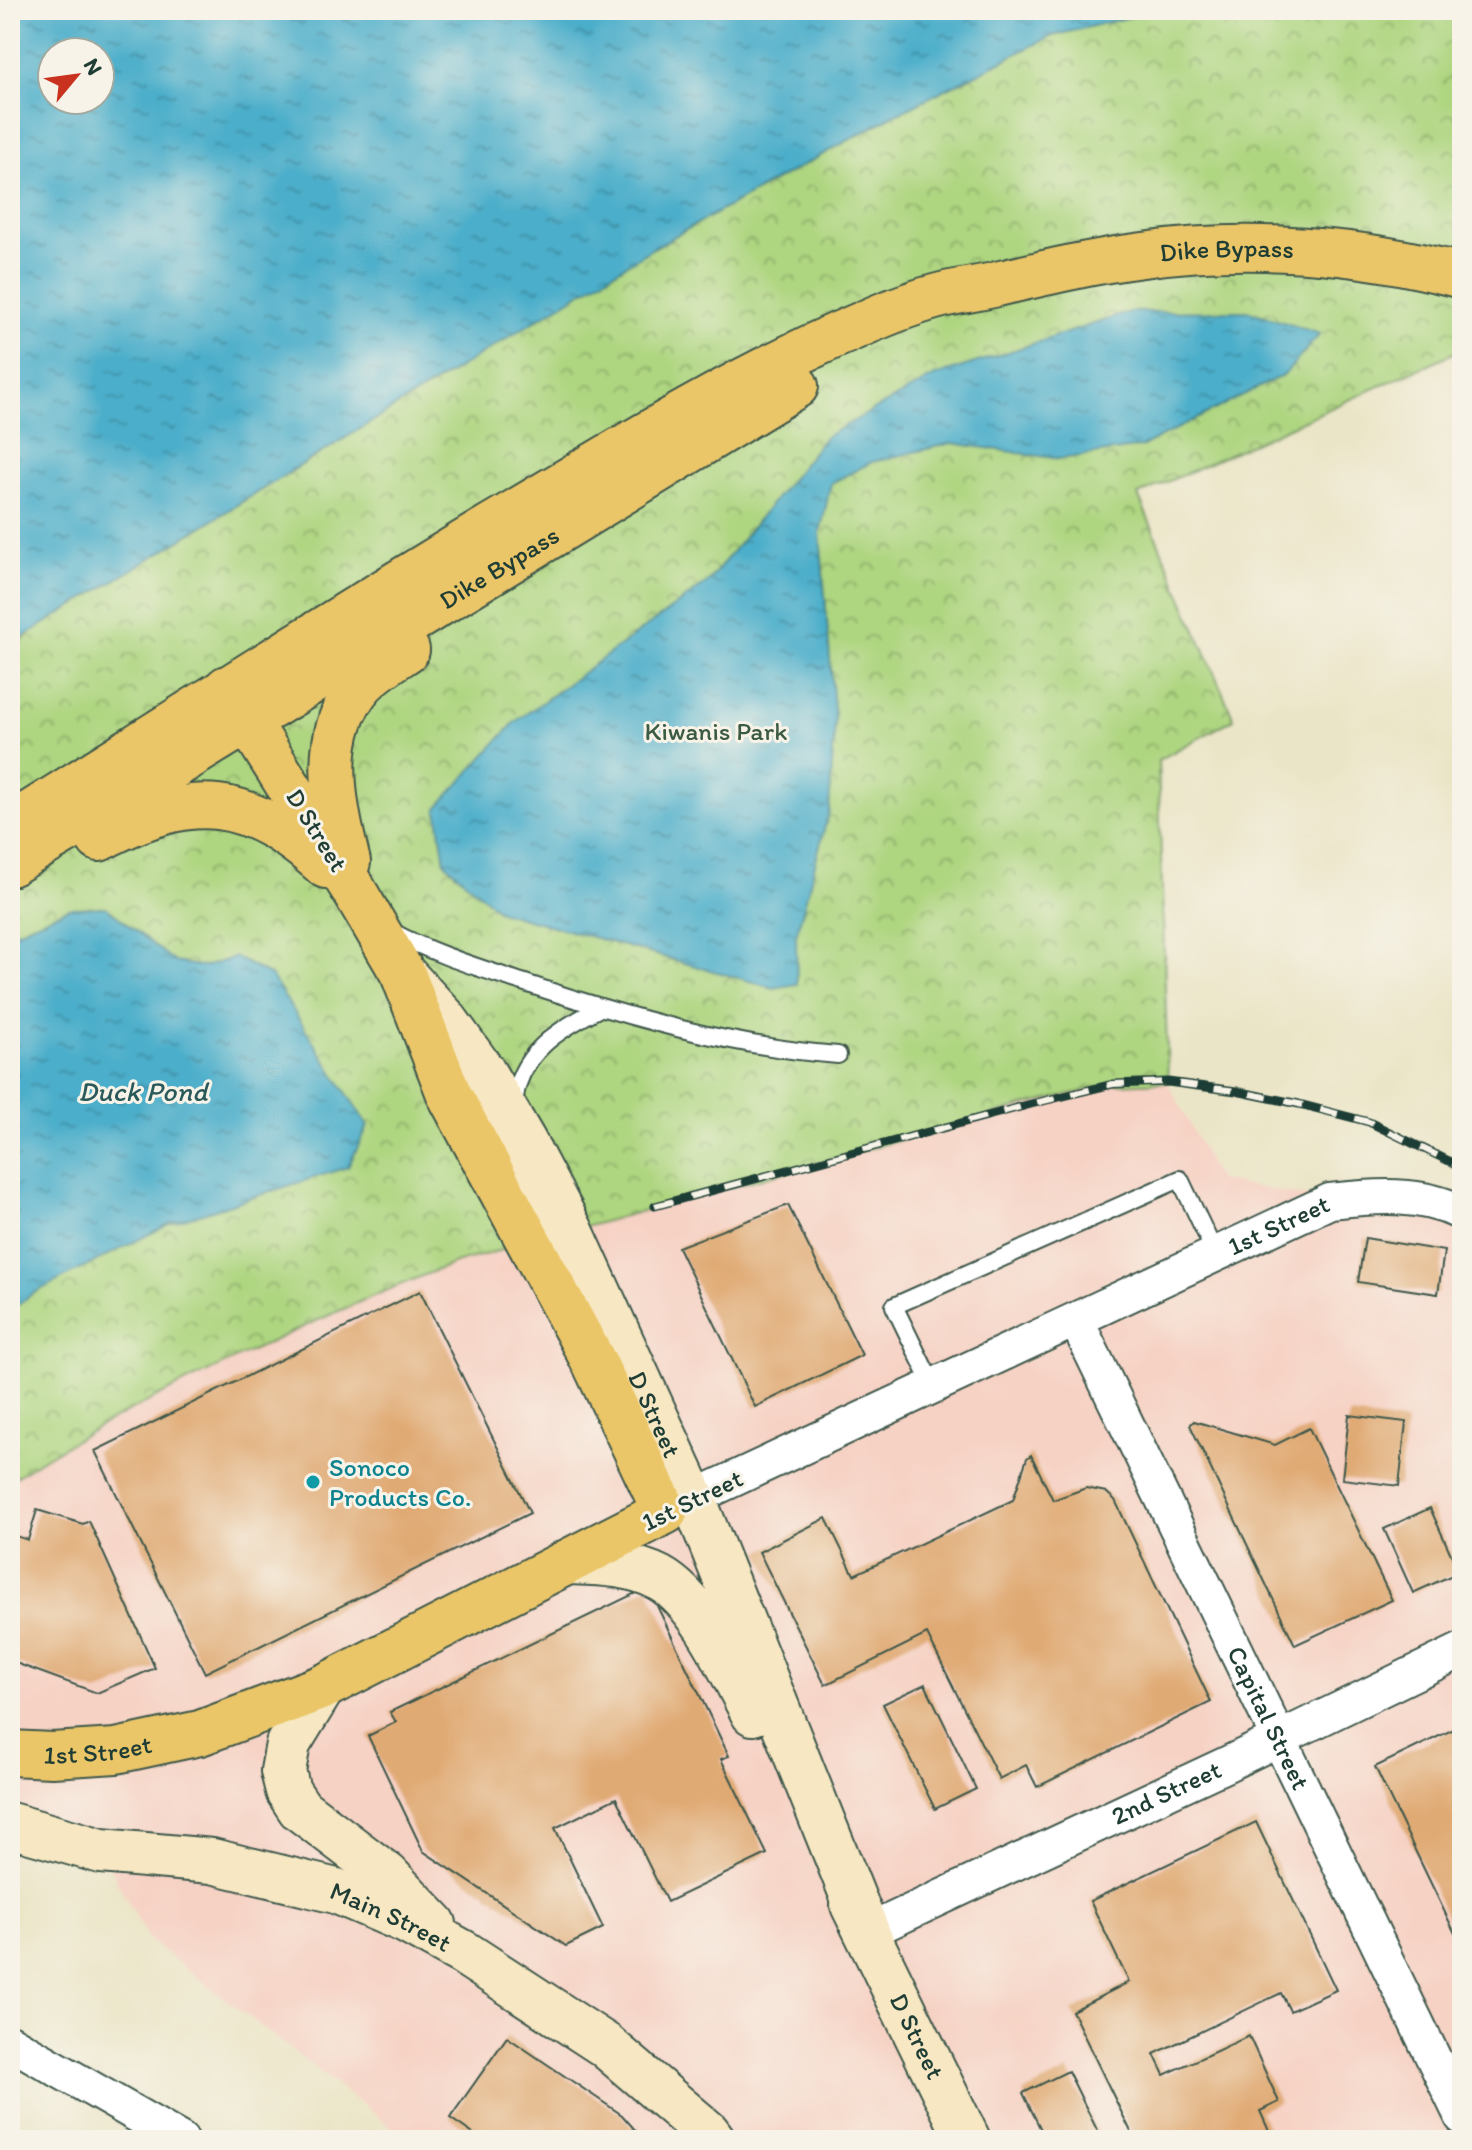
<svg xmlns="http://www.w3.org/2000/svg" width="1472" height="2150" font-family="Itim,sans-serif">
<defs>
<pattern id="park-crowns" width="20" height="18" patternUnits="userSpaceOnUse" patternTransform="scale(2)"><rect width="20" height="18" fill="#aed580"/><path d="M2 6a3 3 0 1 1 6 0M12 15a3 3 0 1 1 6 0" fill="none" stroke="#8dae6a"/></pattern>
<pattern id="water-ripples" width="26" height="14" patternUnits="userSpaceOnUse" patternTransform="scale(2)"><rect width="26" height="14" fill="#4baeca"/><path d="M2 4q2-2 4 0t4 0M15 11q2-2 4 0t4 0" fill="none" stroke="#3e8fa5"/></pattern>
</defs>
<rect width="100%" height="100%" fill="#f7f3e8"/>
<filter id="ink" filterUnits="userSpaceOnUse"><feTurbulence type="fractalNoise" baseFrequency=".0125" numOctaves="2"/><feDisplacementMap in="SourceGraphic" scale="16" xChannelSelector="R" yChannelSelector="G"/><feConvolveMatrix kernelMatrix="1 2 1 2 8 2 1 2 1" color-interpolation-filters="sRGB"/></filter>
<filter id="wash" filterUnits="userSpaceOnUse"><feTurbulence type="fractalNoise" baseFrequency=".006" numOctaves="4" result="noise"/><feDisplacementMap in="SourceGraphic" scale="32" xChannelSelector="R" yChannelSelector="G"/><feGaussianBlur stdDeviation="1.8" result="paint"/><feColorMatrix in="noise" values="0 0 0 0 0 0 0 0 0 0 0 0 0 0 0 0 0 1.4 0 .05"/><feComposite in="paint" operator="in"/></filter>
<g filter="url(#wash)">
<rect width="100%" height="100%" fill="#ebe5c7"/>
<!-- built -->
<polygon fill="#f6d2c4" points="1168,1082 1218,1180 1330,1201 1462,1213 1462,2140 408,2140 149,1940 101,1852 10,1825 10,1481 31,1466 121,1415 282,1335 392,1287 458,1262 1031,1104 1113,1084"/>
<!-- park -->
<path fill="url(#park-crowns)" stroke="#66895a" stroke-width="2" d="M1158,10h304v339l-324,146 96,224 -76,41 10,322 -55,2 -82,20 -573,158c-91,34 -179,75 -267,118 -62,31 -125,61 -181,101v-836l643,-397 241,-133 157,-79z"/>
<!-- water -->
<g fill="url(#water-ripples)" stroke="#35767f" stroke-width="2" fill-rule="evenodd">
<path d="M10,10h1148l-106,26 -158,79 -241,133 -643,397zM52,52h48v48h-48z"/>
<polygon points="1249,311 1320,334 1285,374 1141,447 1060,459 952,443 872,462 831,483 820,533 835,721 829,811 796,936 797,984 774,988 499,911 445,863 437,808 515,722 708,582 825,437 935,376 1130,312"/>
<polygon points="106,907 175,962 204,967 235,957 271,976 368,1126 348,1167 171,1223 32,1294 10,1311 10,934 69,908"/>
</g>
<g id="blocks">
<!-- building -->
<g fill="#e0aa75">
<polygon points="788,1205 862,1355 755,1407 678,1247"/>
<polygon points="1365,1238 1444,1251 1438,1294 1358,1282"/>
<polygon points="420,1291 530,1513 205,1673 95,1451"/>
<polygon points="1349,1415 1406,1422 1399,1486 1342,1479"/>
<polygon points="1194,1421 1275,1445 1309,1428 1392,1600 1295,1645 1190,1425"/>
<polygon points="1031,1455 1053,1500 1086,1488 1106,1492 1115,1500 1211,1702 1037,1787 1026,1765 999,1779 927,1634 825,1685 759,1552 826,1518 854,1575 1013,1500 1027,1458"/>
<polygon points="1430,1508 1459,1572 1413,1593 1384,1529"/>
<polygon points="37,1510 83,1524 89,1521 155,1668 97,1693 10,1661 10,1534 28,1540"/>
<polygon points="648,1587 729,1756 721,1759 767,1854 667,1902 616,1798 555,1828 603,1928 566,1946 423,1851 368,1736 396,1722 390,1712"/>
<polygon points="925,1684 976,1789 935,1809 883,1704"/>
<polygon points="1462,1725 1462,1948 1375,1767"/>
<polygon points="1256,1822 1336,1990 1290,2011 1281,1993 1154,2054 1164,2075 1249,2036 1279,2102 1260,2111 1273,2140 1135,2140 1072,2011 1129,1982 1090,1901"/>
<polygon points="507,2037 622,2115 644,2140 482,2140 450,2118"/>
<polygon points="1068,2071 1102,2140 1046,2140 1023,2093"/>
</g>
</g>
</g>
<g filter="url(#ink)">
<use href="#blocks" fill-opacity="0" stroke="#3e564a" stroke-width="2"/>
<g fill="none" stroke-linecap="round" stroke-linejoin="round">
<defs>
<g id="lane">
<path d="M391,931c42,23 86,36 131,51 102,34 209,65 316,73"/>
<path d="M514,1106c3,-52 44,-76 86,-98"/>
<polyline points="933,1386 894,1306 1180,1179 1216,1255"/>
</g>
<g id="street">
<path id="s1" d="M1076,1320l386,797"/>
<path id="s2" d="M693,1498l637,-297c45,-5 91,-9 132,12"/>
<path id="s3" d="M867,1932l360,-168 235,-114"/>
<polyline points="10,2042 181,2140"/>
</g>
<g id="secondary">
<path id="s4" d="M403,974l41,44 39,54 41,70 46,87 123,269 174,434"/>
<path d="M568,1562c30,1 63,1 91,16 42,23 72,93 94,135"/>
<polyline points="323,1687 288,1744 283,1771 288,1791 300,1809 387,1875 434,1924"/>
<path id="s5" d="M10,1825l91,26 111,10 124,30 70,30 58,32 141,92 102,87 6,8"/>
<path id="s6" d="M853,1905l115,235"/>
</g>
<g id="highway">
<path id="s7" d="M10,826c159,-100 317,-201 478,-298 120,-71 246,-150 374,-204 27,-12 55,-23 84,-30 18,-4 37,-6 55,-11 47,-11 94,-22 142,-28 105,-15 217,-6 319,21"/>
<path d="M99,839c96,-50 147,-44 227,27"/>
<path d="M348,862c-14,-58 -30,-129 14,-178 13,-14 30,-24 45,-34"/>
<path id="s8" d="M10,864l107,-63 679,-415"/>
<path id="s9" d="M10,1753l42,2 64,-4 84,-18 123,-46 342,-175 -70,-148 -146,-270 -46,-120 -48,-82 -128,-204"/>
</g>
</defs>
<!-- lane casing -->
<use href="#lane" stroke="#3e564a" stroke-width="20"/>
<!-- street casing -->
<use href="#street" stroke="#3e564a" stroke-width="38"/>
<!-- secondary casing -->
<use href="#secondary" stroke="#3e564a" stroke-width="48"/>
<!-- highway casing -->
<use href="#highway" stroke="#3e564a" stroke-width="48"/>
<!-- lane -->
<use href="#lane" stroke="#fff" stroke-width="16"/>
<!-- street -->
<use href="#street" stroke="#fff" stroke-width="34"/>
<!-- secondary -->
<use href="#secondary" stroke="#f7e8c3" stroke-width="44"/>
<!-- highway -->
<use href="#highway" stroke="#ebc669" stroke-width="44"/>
<defs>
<polyline id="rail" points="655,1206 1031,1104 1113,1084 1168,1082 1236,1091 1299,1104 1369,1122 1451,1162 1462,1170"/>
</defs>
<!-- rail casing -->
<use href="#rail" stroke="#1f3d34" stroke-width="9"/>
<!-- rail -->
<use href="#rail" stroke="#f7f3e8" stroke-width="6" stroke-dasharray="18" stroke-linecap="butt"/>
</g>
</g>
<!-- markers -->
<circle fill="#0f9aa8" stroke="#f7f3e8" stroke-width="3" cx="313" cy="1482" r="8"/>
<g text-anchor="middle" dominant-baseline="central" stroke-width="6" stroke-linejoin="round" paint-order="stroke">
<!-- street labels -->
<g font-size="26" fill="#1f3d34" stroke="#f7f3e8">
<text stroke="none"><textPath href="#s7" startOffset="1364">Dike Bypass</textPath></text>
<text stroke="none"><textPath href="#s8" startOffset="572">Dike Bypass</textPath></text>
<text transform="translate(317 830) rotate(58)">D Street</text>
<text stroke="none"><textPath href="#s2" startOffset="646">1st Street</textPath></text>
<text stroke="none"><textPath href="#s4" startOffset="510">D Street</textPath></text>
<text transform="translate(692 1500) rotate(-26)">1st Street</text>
<text stroke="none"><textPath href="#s1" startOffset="442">Capital Street</textPath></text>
<text stroke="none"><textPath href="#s9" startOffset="88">1st Street</textPath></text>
<text stroke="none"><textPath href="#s3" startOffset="330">2nd Street</textPath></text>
<text stroke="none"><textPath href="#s5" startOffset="394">Main Street</textPath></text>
<text stroke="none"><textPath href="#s6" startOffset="146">D Street</textPath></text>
</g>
<!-- park labels -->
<g font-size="26" fill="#3c5b43" stroke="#f7f3e8">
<text x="716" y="731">Kiwanis Park</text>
</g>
<!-- culture labels -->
<g font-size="26" fill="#0d838f" stroke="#f7f3e8" text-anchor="start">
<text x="329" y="1467">Sonoco<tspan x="329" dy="30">Products Co.</tspan></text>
</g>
<!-- water labels -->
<g font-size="28" font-style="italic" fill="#2a595a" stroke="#f7f3e8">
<text x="143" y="1091">Duck Pond</text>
</g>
</g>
<!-- margin -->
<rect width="1472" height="2150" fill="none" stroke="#f7f3e8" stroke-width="40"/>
<!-- north arrow -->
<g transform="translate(76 76) rotate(61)"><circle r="38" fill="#f7f3e8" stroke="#a1aaa0" stroke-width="2"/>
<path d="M0-6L14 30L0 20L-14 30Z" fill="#c8321e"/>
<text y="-12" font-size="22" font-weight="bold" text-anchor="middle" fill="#1f3d34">N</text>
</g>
</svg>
